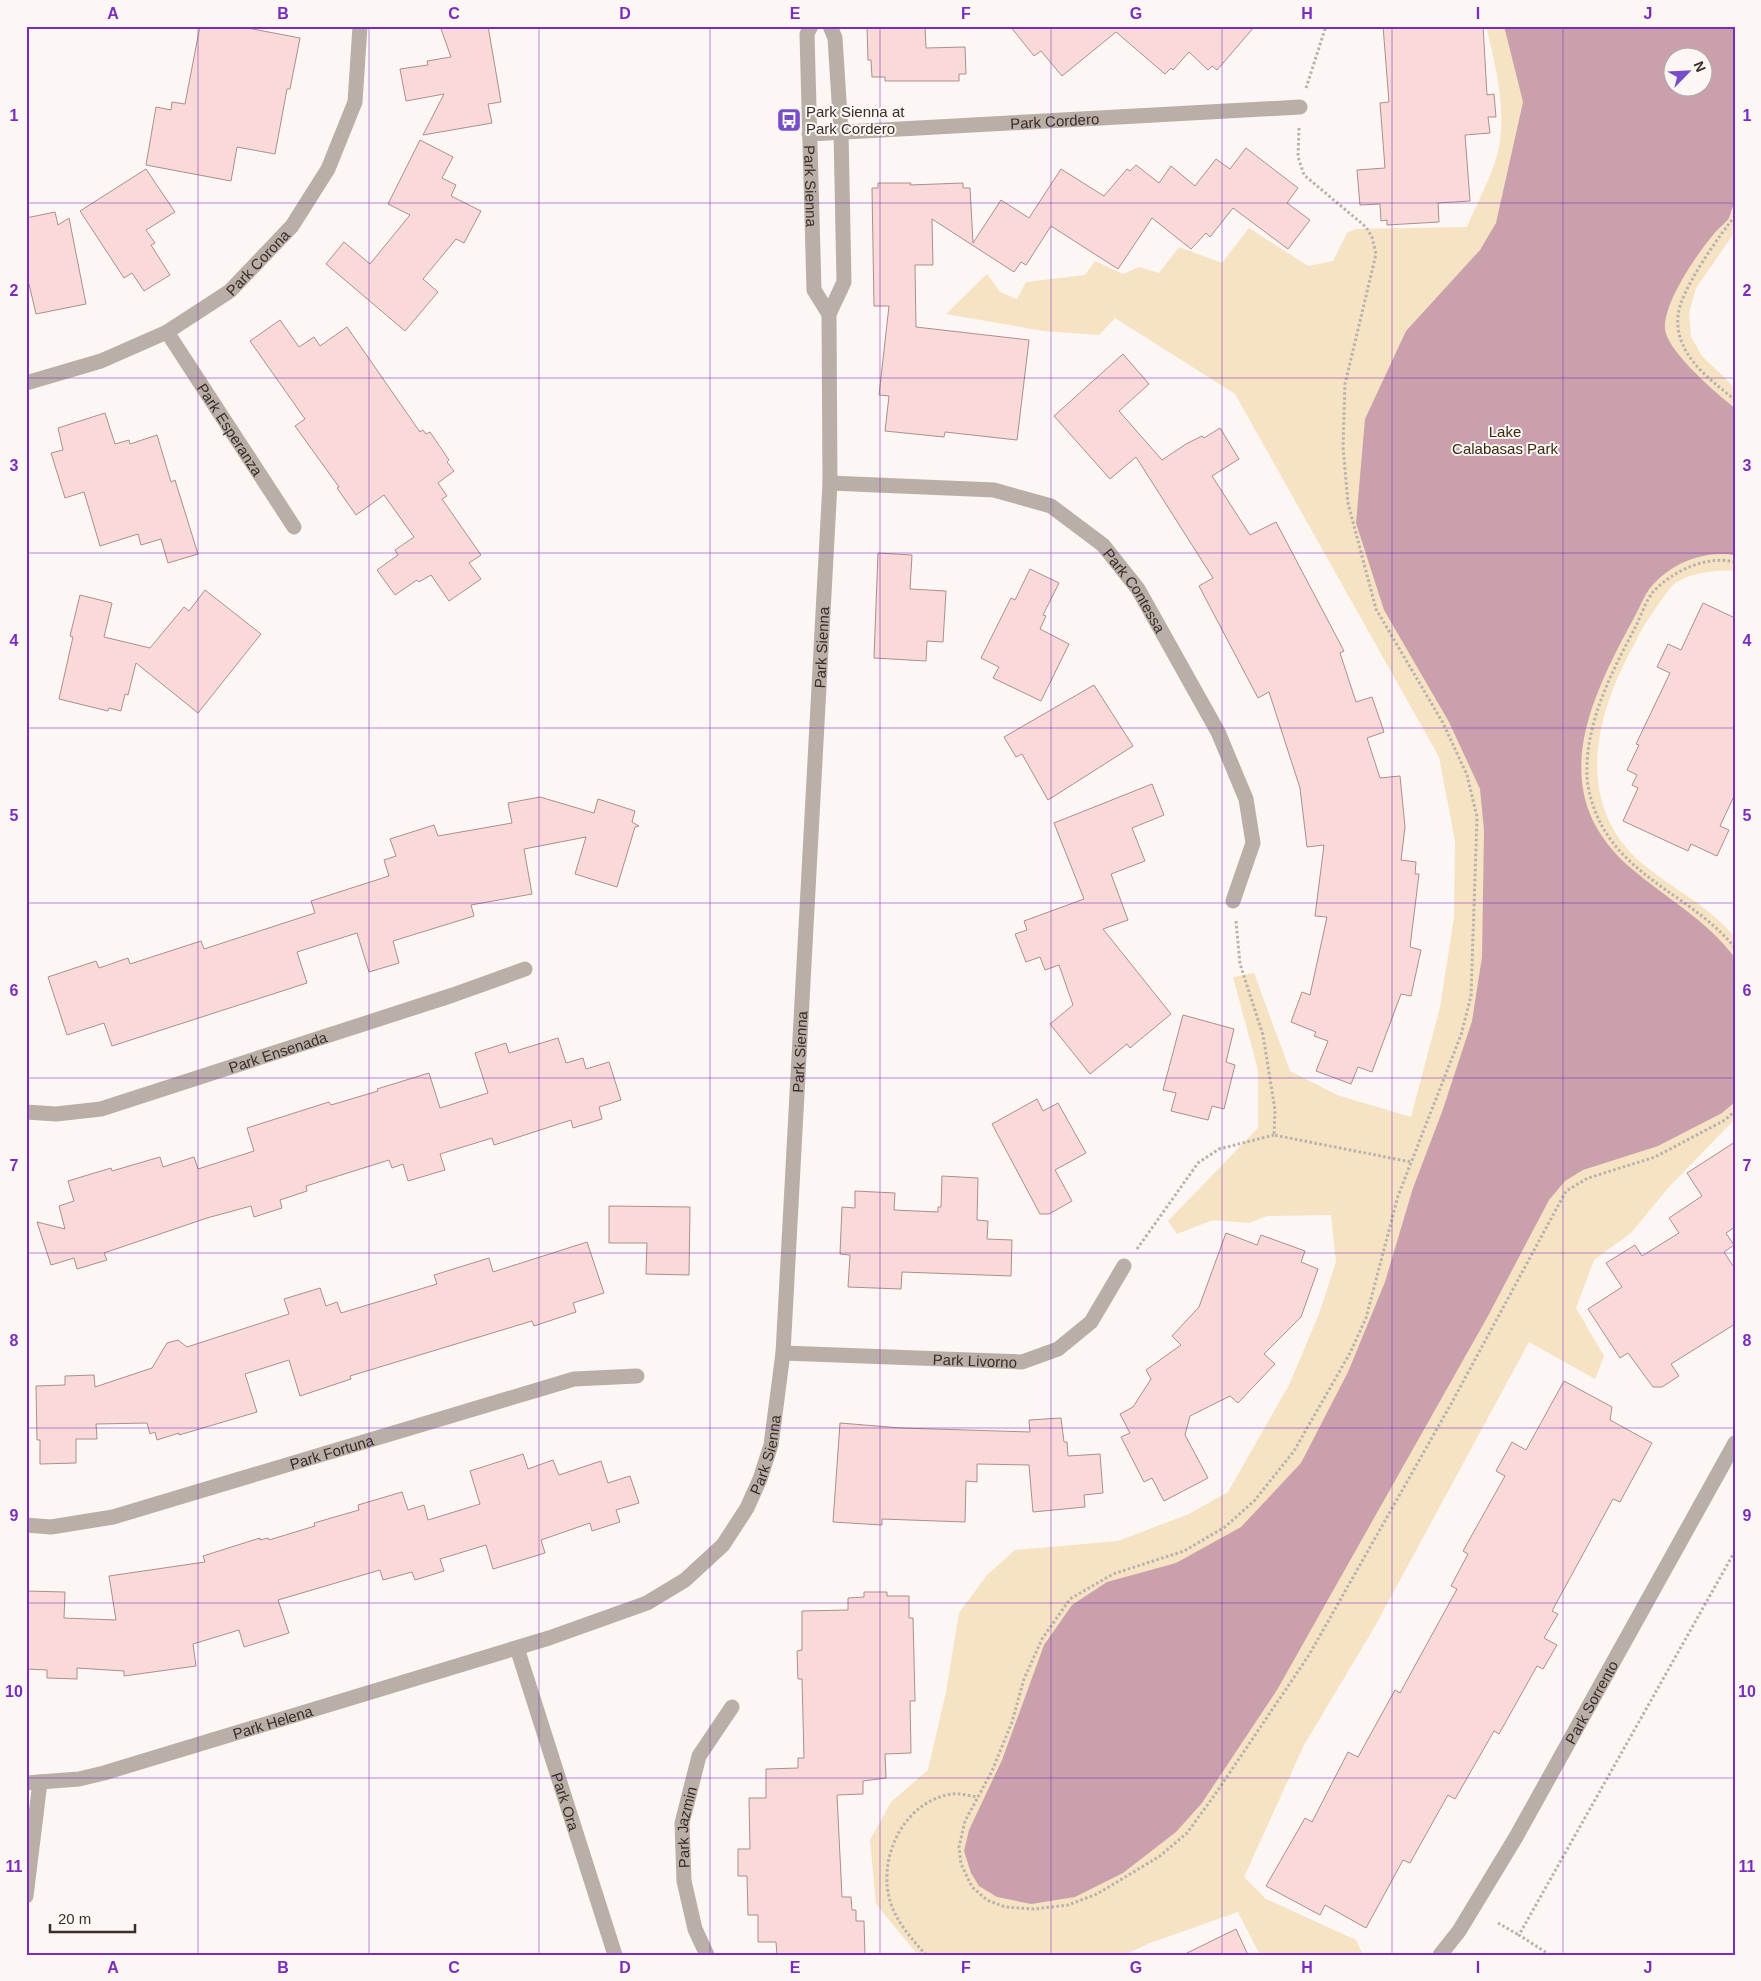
<svg xmlns="http://www.w3.org/2000/svg" width="1761" height="1981" font-family="Helvetica,sans-serif">
<rect width="100%" height="100%" fill="#fcf6f4"/>
<!-- green -->
<path fill="#f5e3c3" fill-rule="evenodd" d="M1486,26h249v206l-39,56 -7,25 2,24 11,19 33,32v183c-17,-2 -53,3 -64,16 -9,11 -16,23 -24,34 -8,12 -13,25 -20,37 -35,68 -50,152 17,207 30,25 67,42 91,73v181l-66,68 -38,46 -37,27 -18,48 28,48 -9,23 -66,-37 -155,286 -70,117 -60,132 22,22 90,41 7,15h-103l-22,-43 -88,31 -26,12h-206l-42,-51 -6,-64 21,-38 37,-32 18,-78 13,-79 28,-38 28,-25 103,-9 71,-27 39,-22 61,-107 30,-71 17,-52 -5,-47 -64,1 -18,7 -36,-3 -36,14 -9,-13 90,-93v-58l-25,-93 21,-4 36,98 47,24 74,22 29,-110 14,-89 1,-77 -16,-84 -204,-363 -120,-76 -16,17 -56,-4 -97,-17 41,-40 13,18 17,7 9,-17 59,-7 10,-14 28,13 16,-7 20,6 20,-26 43,16 27,-35 59,38 25,-5 14,-28 9,-4 111,-2c11,-27 29,-57 33,-86 5,-39 -5,-78 -14,-115zM1674,58h30v30h-30z"/>
<!-- water -->
<path fill="#caa0ad" fill-rule="evenodd" d="M1504,26h231v178c-4,5 -4,9 -6,14 -4,6 -12,11 -16,17 -16,19 -50,68 -48,94 2,22 52,65 70,79v147c-31,-5 -64,8 -84,32 -6,7 -10,18 -15,27 -46,85 -94,179 -4,255 34,29 76,52 103,89v144l-13,11 -64,33 -75,24 -18,11 -16,19 -61,116 -211,374 -75,113 -26,29 -53,41 -48,24 -44,7 -34,-7 -18,-11 -8,-13 -7,-22 5,-21 33,-70 42,-115 28,-40 35,-23 69,-19 65,-36 60,-64 47,-91 37,-90 28,-94 29,-76 30,-91 10,-64 2,-127 -4,-41 -31,-67 -65,-112 -28,-87 9,-104 41,-88 74,-81 16,-27 27,-121zM1674,58h30v30h-30z"/>
<!-- building -->
<g fill="#fadad9" stroke="#ac8e8e">
<polygon points="200,26 237,26 300,38 290,89 287,89 275,154 237,147 231,181 146,165 156,107 171,110 172,102 185,104"/>
<polygon points="440,26 488,26 501,102 488,104 492,123 423,135 444,94 406,101 400,69 428,65 427,61 451,57"/>
<polygon points="867,26 925,26 926,48 965,47 966,74 959,74 959,81 885,81 885,77 872,77 871,60 868,60"/>
<polygon points="1010,26 1255,26 1217,70 1212,66 1208,70 1189,52 1173,70 1171,68 1165,74 1116,32 1062,76 1041,51 1034,56"/>
<polygon points="1383,26 1483,26 1487,95 1494,94 1496,117 1488,117 1490,133 1465,135 1470,201 1438,203 1439,222 1387,225 1387,220 1381,221 1380,204 1360,205 1357,170 1385,168 1380,103 1389,102"/>
<polygon points="420,140 453,157 442,178 456,185 451,196 481,211 464,243 456,239 423,279 438,292 405,331 326,264 344,242 370,264 410,215 388,204"/>
<polygon points="1246,148 1298,188 1287,203 1310,220 1288,249 1233,208 1210,237 1206,233 1191,249 1152,218 1118,269 1051,226 1026,265 1021,262 1014,272 932,219 933,265 915,265 916,327 1029,340 1017,440 945,432 944,437 885,431 889,396 879,395 889,306 874,306 872,188 878,188 878,183 911,183 910,185 963,183 963,188 970,188 973,243 1001,200 1029,218 1061,169 1104,196 1127,169 1130,171 1136,165 1159,183 1171,166 1195,186 1216,159 1230,169"/>
<polygon points="146,169 175,212 146,230 155,243 151,245 170,275 144,291 132,273 124,278 80,211"/>
<polygon points="55,212 58,225 69,218 86,304 36,314 29,284 26,284 26,218"/>
<polygon points="280,320 299,347 314,337 320,346 347,327 420,432 423,430 426,434 430,432 449,460 447,462 454,471 438,483 447,496 442,499 481,555 469,563 481,579 449,601 431,575 419,582 417,580 395,595 377,570 398,555 395,550 414,537 384,495 356,515 337,488 339,487 295,426 305,419 250,341"/>
<polygon points="1123,354 1149,384 1119,411 1162,460 1186,444 1202,436 1204,438 1220,428 1239,459 1212,476 1250,535 1276,522 1344,651 1340,653 1356,702 1372,697 1384,732 1367,738 1380,778 1400,776 1405,827 1401,860 1416,862 1415,874 1419,874 1410,947 1421,950 1411,996 1401,994 1372,1072 1358,1067 1351,1084 1316,1071 1328,1041 1314,1036 1316,1032 1291,1022 1302,992 1310,995 1327,917 1315,916 1324,845 1307,847 1300,788 1269,692 1258,698 1199,586 1213,578 1136,457 1110,479 1054,416"/>
<polygon points="105,413 115,444 129,440 130,444 157,435 171,482 175,480 198,554 168,563 161,539 141,545 138,534 100,546 84,492 65,498 51,453 63,450 58,428"/>
<polygon points="878,553 912,555 910,589 946,591 943,642 927,641 926,661 874,658"/>
<polygon points="1030,569 1059,583 1043,615 1046,616 1040,629 1069,644 1041,701 993,678 999,667 981,658 1011,598 1015,600"/>
<polygon points="205,590 261,634 198,713 136,663 128,695 125,694 121,711 109,708 108,711 59,699 73,637 70,636 80,595 112,603 104,637 150,648 184,607 189,611"/>
<polygon points="1703,603 1735,618 1735,794 1720,826 1729,830 1717,856 1691,844 1688,851 1623,821 1638,788 1632,785 1637,775 1627,770 1639,745 1636,744 1670,673 1657,667 1668,644 1681,650"/>
<polygon points="1094,685 1133,746 1048,800 1022,754 1016,757 1004,737"/>
<polygon points="1152,784 1164,815 1132,828 1145,861 1111,874 1128,920 1103,929 1171,1014 1130,1048 1127,1044 1090,1074 1050,1024 1073,1005 1059,965 1045,970 1040,957 1026,962 1015,934 1027,930 1024,921 1084,899 1054,823"/>
<polygon points="540,797 594,813 598,799 635,811 632,822 639,826 635,827 617,887 575,874 586,837 524,849 532,894 471,905 474,916 393,941 399,963 369,972 357,933 297,952 307,983 112,1046 104,1023 67,1035 48,977 96,961 99,968 128,958 130,964 201,941 204,949 315,913 311,901 389,876 384,860 396,856 390,839 434,825 438,836 512,823 508,803"/>
<polygon points="1183,1015 1234,1029 1226,1062 1235,1065 1224,1109 1212,1106 1208,1120 1171,1111 1176,1093 1163,1090"/>
<polygon points="558,1038 566,1063 583,1058 586,1069 609,1062 621,1100 599,1107 602,1119 573,1128 571,1120 494,1145 492,1138 440,1154 445,1170 408,1181 403,1164 392,1168 389,1160 306,1186 307,1191 280,1200 282,1208 254,1217 251,1206 207,1218 104,1253 107,1260 77,1269 74,1258 51,1265 37,1222 65,1229 59,1206 74,1201 68,1181 111,1168 112,1171 160,1157 163,1167 194,1157 198,1169 254,1151 247,1128 329,1102 331,1105 378,1091 377,1089 429,1073 440,1108 488,1093 475,1053 506,1043 509,1053"/>
<polygon points="1037,1099 1043,1111 1058,1103 1086,1153 1055,1170 1072,1201 1049,1214 1040,1214 992,1124"/>
<polygon points="1735,1142 1735,1227 1726,1233 1734,1245 1724,1252 1735,1269 1735,1324 1671,1364 1679,1376 1662,1387 1653,1387 1628,1353 1620,1358 1588,1309 1622,1287 1606,1263 1635,1245 1642,1256 1679,1233 1669,1218 1702,1196 1687,1173"/>
<polygon points="942,1176 978,1178 977,1220 988,1221 987,1239 1012,1240 1011,1276 902,1272 901,1289 848,1287 850,1255 840,1254 842,1207 855,1208 855,1191 895,1193 894,1210 938,1212 938,1207 941,1207"/>
<polygon points="609,1206 690,1207 689,1275 646,1274 647,1243 609,1243"/>
<polygon points="1226,1233 1257,1245 1261,1235 1305,1251 1301,1262 1318,1269 1301,1317 1264,1354 1275,1364 1238,1403 1230,1396 1190,1416 1185,1435 1208,1478 1164,1501 1152,1478 1144,1482 1121,1437 1130,1433 1120,1414 1133,1407 1151,1379 1146,1370 1181,1345 1172,1336 1199,1307"/>
<polygon points="587,1242 604,1293 573,1303 576,1312 534,1326 532,1321 350,1376 351,1379 300,1396 289,1360 245,1374 257,1412 179,1435 179,1433 157,1440 155,1432 150,1434 147,1423 96,1424 97,1439 76,1439 76,1463 40,1464 40,1440 37,1440 36,1386 65,1385 65,1376 94,1375 95,1387 152,1368 167,1343 178,1340 187,1347 289,1314 284,1299 320,1288 326,1306 337,1302 341,1313 437,1284 434,1275 489,1258 493,1272"/>
<polygon points="1564,1381 1612,1407 1610,1420 1652,1443 1620,1502 1613,1499 1552,1611 1558,1614 1544,1638 1557,1645 1543,1669 1537,1666 1499,1734 1494,1731 1455,1799 1448,1795 1410,1863 1403,1860 1366,1928 1325,1905 1320,1915 1266,1886 1305,1818 1312,1822 1348,1752 1358,1757 1395,1690 1400,1693 1457,1589 1451,1586 1468,1554 1463,1551 1505,1476 1496,1471 1512,1442 1526,1450"/>
<polygon points="1061,1418 1064,1442 1067,1442 1068,1456 1100,1454 1103,1493 1084,1495 1085,1507 1033,1512 1029,1465 977,1464 977,1482 966,1481 965,1522 882,1519 882,1525 833,1522 840,1423 901,1428 1030,1432 1029,1420"/>
<polygon points="523,1454 528,1469 553,1460 559,1475 601,1461 608,1483 630,1476 639,1503 616,1510 620,1522 592,1531 590,1523 541,1540 545,1553 493,1569 486,1545 440,1559 444,1571 415,1580 412,1572 383,1580 380,1570 278,1600 289,1633 244,1647 239,1630 193,1644 196,1666 124,1676 124,1671 77,1668 77,1679 47,1678 47,1670 26,1669 26,1591 65,1592 64,1618 116,1620 109,1576 205,1562 203,1556 260,1538 260,1540 268,1538 269,1540 315,1526 314,1523 359,1510 358,1505 402,1492 408,1510 424,1505 428,1520 480,1504 470,1471"/>
<polygon points="864,1592 887,1592 887,1596 909,1596 909,1618 913,1618 915,1701 910,1701 911,1753 885,1754 886,1778 863,1781 863,1794 837,1795 842,1897 851,1897 852,1910 856,1910 856,1921 864,1921 865,1955 777,1955 776,1942 758,1942 758,1915 748,1915 747,1876 738,1876 738,1849 750,1849 749,1798 766,1798 766,1769 798,1768 798,1758 804,1758 802,1679 798,1679 797,1651 802,1650 802,1611 848,1610 848,1598 864,1597"/>
<polygon points="1236,1929 1248,1955 1183,1955"/>
</g>
<g fill="none" stroke-linecap="round" stroke-linejoin="round">
<!-- path -->
<g stroke="#b9b1ae" stroke-width="3" stroke-dasharray="2.5 2.5" stroke-linecap="butt">
<polyline points="1306,88 1326,26"/>
<polyline points="1299,128 1298,157 1304,175 1366,227 1372,237 1376,254 1345,384 1343,447 1348,503 1376,609 1443,723 1467,775 1477,817 1471,996 1461,1035 1398,1196 1366,1318 1350,1353 1294,1451 1255,1500 1225,1527 1184,1551 1113,1574 1070,1599 1042,1639 1024,1679 1012,1722 992,1771 965,1821 959,1847 961,1864 972,1887 987,1900 1005,1907 1034,1909 1068,1905 1097,1894 1160,1856 1187,1833 1216,1793 1309,1655 1451,1404 1566,1191 1588,1178 1655,1157 1725,1120 1735,1111"/>
<path d="M1735,216c-18,23 -44,60 -54,87 -5,13 -4,30 2,42 10,23 33,39 52,55"/>
<path d="M1735,562c-28,-7 -63,9 -82,30 -7,9 -12,23 -17,34 -24,45 -51,97 -49,150 1,17 7,35 15,50 30,55 95,74 133,122"/>
<polyline points="1236,921 1240,964 1263,1035 1275,1110 1274,1135 1411,1162"/>
<polyline points="1137,1249 1198,1163 1219,1149 1274,1135"/>
<polyline points="1498,1923 1519,1935"/>
<path d="M926,1955c-14,-16 -28,-31 -35,-51 -15,-44 12,-103 61,-110 8,-1 18,2 26,3"/>
<polyline points="1550,1955 1519,1935 1735,1551"/>
</g>
<!-- minor -->
<g stroke="#b9afa7" stroke-width="15">
<path id="s1" d="M811,26l-4,8 7,256 15,24"/>
<path id="s2" d="M809,134l491,-27"/>
<path id="s3" d="M167,332l127,195"/>
<path id="s4" d="M26,383l75,-22 66,-29 63,-41 62,-65 36,-57 27,-67 5,-76"/>
<path id="s5" d="M830,483l164,7 57,16 52,39 35,44 80,143 28,67 7,44 -20,58"/>
<path id="s6" d="M26,1112l30,2 45,-5 352,-114 72,-26"/>
<path id="s7" d="M783,1353l239,9 36,-13 33,-27 33,-56"/>
<path id="s8" d="M26,1525l25,2 62,-10 461,-138 63,-3"/>
<path id="s9" d="M517,1648l98,307"/>
<path id="s10" d="M26,1783l53,-4 25,-6 445,-135 98,-35 38,-23 38,-35 24,-37 13,-29 11,-34 12,-92 47,-870 -1,-169 15,-32 -3,-150 -6,-94 -5,-12"/>
<polyline points="26,1896 40,1782"/>
<path id="s11" d="M707,1955l-12,-26 -11,-48 -2,-58 17,-67 33,-49"/>
<path id="s12" d="M1440,1955l19,-24 57,-94 219,-394"/>
</g>
</g>
<!-- grid -->
<path fill="none" stroke="#7b2cbf" stroke-width="1" stroke-opacity="0.55" d="M198,26v1929M369,26v1929M539,26v1929M710,26v1929M880,26v1929M1051,26v1929M1222,26v1929M1392,26v1929M1563,26v1929M26,203h1709M26,378h1709M26,553h1709M26,728h1709M26,903h1709M26,1078h1709M26,1253h1709M26,1428h1709M26,1603h1709M26,1778h1709"/>
<!-- icons -->
<defs>
<symbol id="bus-square" viewBox="-11 -11 22 22"><rect x="-9" y="-9" width="18" height="18" rx="4" fill="#774ec7" stroke="#fcf6f4"/><path d="M-5-6H5V4H4V6H2V4H-2V6H-4V4H-5ZM-3.5-4V0h7V-4ZM-3.5 1.2v1.5H-2V1.2ZM2 1.2v1.5H3.5V1.2Z" fill="#fff"/></symbol>
</defs>
<g fill-rule="evenodd">
<use href="#bus-square" x="775" y="106" width="28" height="28"/>
</g>
<g text-anchor="middle" dominant-baseline="central" stroke-width="4" stroke-linejoin="round" paint-order="stroke">
<!-- poi labels -->
<g font-size="15" fill="#392d29" stroke="#fcf6f4" text-anchor="start">
<text x="806" y="111">Park Sienna at<tspan x="806" dy="17">Park Cordero</tspan></text>
</g>
<!-- street labels -->
<g font-size="15" fill="#392d29" stroke="#fcf6f4">
<text stroke="none"><textPath href="#s2" startOffset="246">Park Cordero</textPath></text>
<text stroke="none"><textPath href="#s1" startOffset="161">Park Sienna</textPath></text>
<text stroke="none"><textPath href="#s4" startOffset="265">Park Corona</textPath></text>
<text stroke="none"><textPath href="#s3" startOffset="116">Park Esperanza</textPath></text>
<text stroke="none"><textPath href="#s5" startOffset="344">Park Contessa</textPath></text>
<text stroke="none"><textPath href="#s10" startOffset="1655">Park Sienna</textPath></text>
<text stroke="none"><textPath href="#s6" startOffset="261">Park Ensenada</textPath></text>
<text stroke="none"><textPath href="#s10" startOffset="1250">Park Sienna</textPath></text>
<text stroke="none"><textPath href="#s7" startOffset="192">Park Livorno</textPath></text>
<text stroke="none"><textPath href="#s8" startOffset="316">Park Fortuna</textPath></text>
<text stroke="none"><textPath href="#s10" startOffset="845">Park Sienna</textPath></text>
<text stroke="none"><textPath href="#s12" startOffset="295">Park Sorrento</textPath></text>
<text stroke="none"><textPath href="#s10" startOffset="255">Park Helena</textPath></text>
<text stroke="none"><textPath href="#s9" startOffset="161">Park Ora</textPath></text>
<text stroke="none"><textPath href="#s11" startOffset="132">Park Jazmin</textPath></text>
</g>
<!-- park labels -->
<g font-size="15" fill="#382a0c" stroke="#fcf6f4">
<text x="1505" y="431">Lake<tspan x="1505" dy="17">Calabasas Park</tspan></text>
</g>
</g>
<!-- border -->
<rect width="1761" height="1981" fill="none" stroke="#fcf6f4" stroke-width="55"/>
<!-- north arrow -->
<g transform="translate(1688 72) rotate(66)"><circle r="24" fill="#fcf6f4" stroke="#aea6a3"/>
<path d="M0-4L9 19L0 12L-9 19Z" fill="#774ec7"/>
<text y="-8" font-size="14" font-weight="bold" text-anchor="middle" fill="#392d29">N</text>
</g>
<!-- scale -->
<path d="M50 1924v8h85v-8" fill="none" stroke="#392d29" stroke-width="2.5"/>
<text x="58" y="1924" font-size="15" fill="#392d29" stroke="#fcf6f4" stroke-width="4" paint-order="stroke">20 m</text>
<rect x="28" y="28" width="1706" height="1926" fill="none" stroke="#7b2cbf" stroke-width="2"/>
<g font-size="16" text-anchor="middle" font-weight="bold" fill="#7b2cbf">
<text x="113" y="19">A</text>
<text x="283" y="19">B</text>
<text x="454" y="19">C</text>
<text x="625" y="19">D</text>
<text x="795" y="19">E</text>
<text x="966" y="19">F</text>
<text x="1136" y="19">G</text>
<text x="1307" y="19">H</text>
<text x="1478" y="19">I</text>
<text x="1648" y="19">J</text>
<text x="14" y="121">1</text>
<text x="1747" y="121">1</text>
<text x="14" y="296">2</text>
<text x="1747" y="296">2</text>
<text x="14" y="471">3</text>
<text x="1747" y="471">3</text>
<text x="14" y="646">4</text>
<text x="1747" y="646">4</text>
<text x="14" y="821">5</text>
<text x="1747" y="821">5</text>
<text x="14" y="996">6</text>
<text x="1747" y="996">6</text>
<text x="14" y="1171">7</text>
<text x="1747" y="1171">7</text>
<text x="14" y="1346">8</text>
<text x="1747" y="1346">8</text>
<text x="14" y="1521">9</text>
<text x="1747" y="1521">9</text>
<text x="14" y="1697">10</text>
<text x="1747" y="1697">10</text>
<text x="14" y="1872">11</text>
<text x="1747" y="1872">11</text>
<text x="113" y="1973">A</text>
<text x="283" y="1973">B</text>
<text x="454" y="1973">C</text>
<text x="625" y="1973">D</text>
<text x="795" y="1973">E</text>
<text x="966" y="1973">F</text>
<text x="1136" y="1973">G</text>
<text x="1307" y="1973">H</text>
<text x="1478" y="1973">I</text>
<text x="1648" y="1973">J</text>
</g>
</svg>
